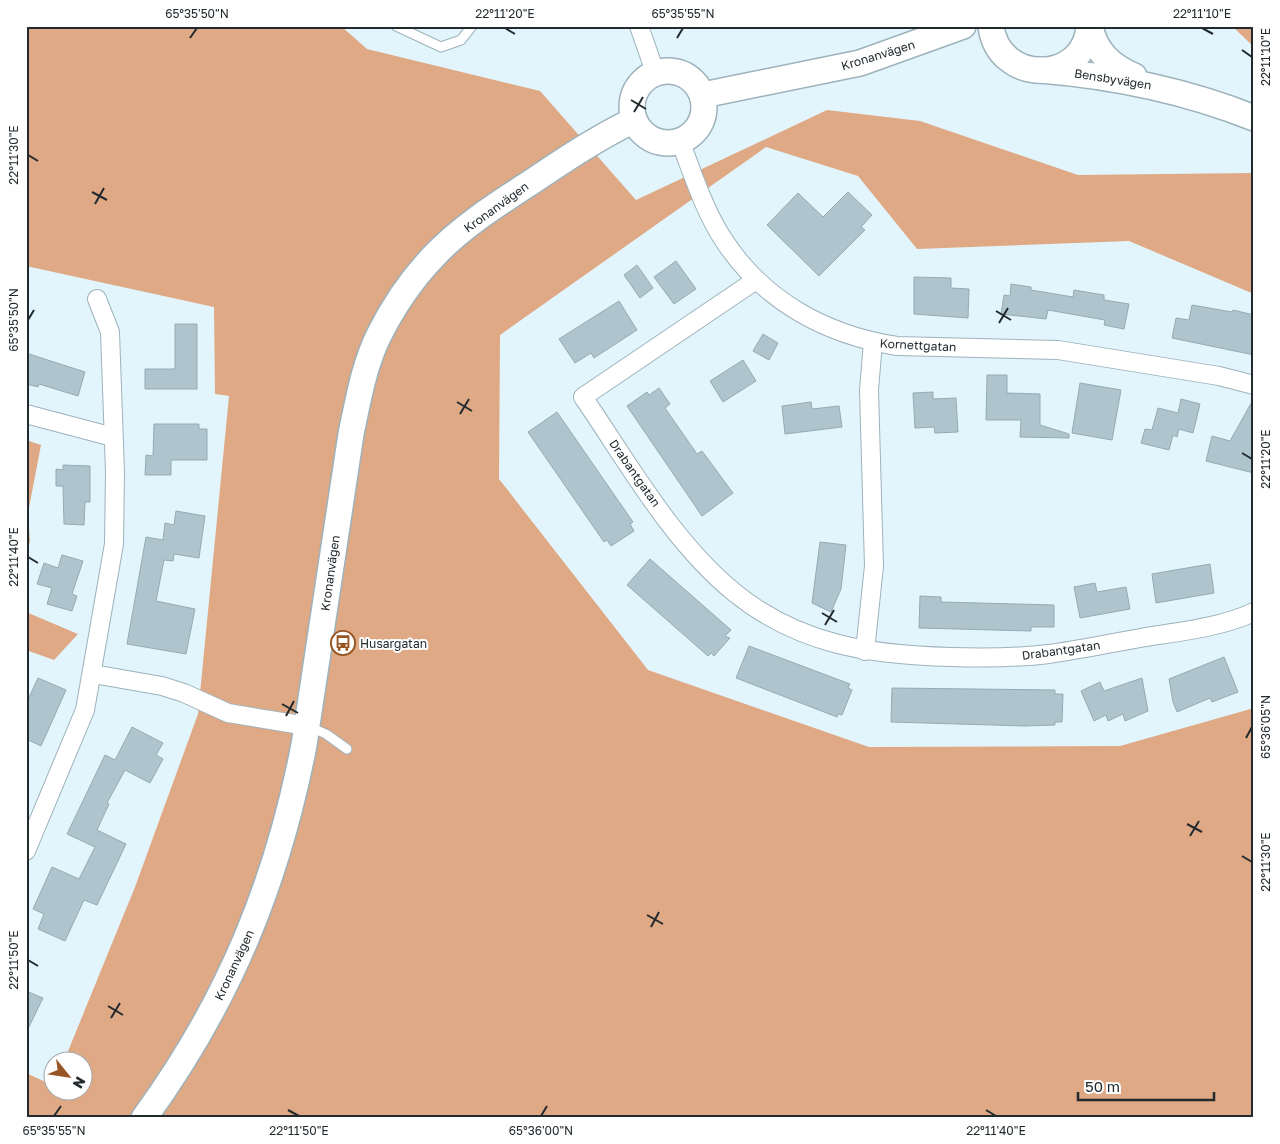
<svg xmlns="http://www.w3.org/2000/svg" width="1280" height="1144" font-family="'Golos Text',sans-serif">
<rect width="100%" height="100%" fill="#e3f5fc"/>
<!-- forest -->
<g fill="#dfa985">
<polygon points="26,26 341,26 367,49 540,91 636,200 827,110 920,121 1078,175 1254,173 1254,294 1129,241 917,249 858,176 766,147 500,335 499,479 648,670 869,747 1120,746 1254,708 1254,1118 26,1118 26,1073 52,1085 52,1092 82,1092 82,1062 64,1061 135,887 198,714 229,396 215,394 214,307 26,266"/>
<polygon points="1232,26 1254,26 1254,47"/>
<polygon points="26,440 41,445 28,513 30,542 26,550"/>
<polygon points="26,612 78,634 54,660 26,650"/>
</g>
<!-- building -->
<g fill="#afc5ce" stroke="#95aab3">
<polygon points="848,192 872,215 861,227 865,230 819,276 767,225 798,193 823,217"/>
<polygon points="676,261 696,289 674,304 654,277"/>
<polygon points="637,265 653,288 640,298 624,275"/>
<polygon points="914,277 951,278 951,288 969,289 968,318 914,314"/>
<polygon points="1011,284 1031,287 1031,290 1073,297 1074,290 1104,295 1104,300 1129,304 1124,329 1104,325 1105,320 1048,310 1046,319 1001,314 1004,295 1010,296"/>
<polygon points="619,301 637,330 594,358 591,353 575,363 559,339"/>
<polygon points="1192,305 1232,312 1233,310 1254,315 1254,355 1172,338 1176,318 1189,320"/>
<polygon points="175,324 197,324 197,389 145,389 145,369 175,369"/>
<polygon points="763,334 778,343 769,360 753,351"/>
<polygon points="26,353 85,372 78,396 39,384 38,387 26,384"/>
<polygon points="743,360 756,381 723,402 710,381"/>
<polygon points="987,375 1007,375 1007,393 1040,394 1040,425 1069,434 1069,438 1020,437 1021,420 986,420"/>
<polygon points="1080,383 1121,390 1112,440 1072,433"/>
<polygon points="659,388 670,404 665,408 697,454 702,451 733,493 702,516 627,406 647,392 649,395"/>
<polygon points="933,392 933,399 956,398 958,432 935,433 934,427 915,428 913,393"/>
<polygon points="1254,398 1254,473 1206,461 1212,436 1230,441"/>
<polygon points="1181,399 1200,404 1193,433 1179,429 1177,437 1173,435 1169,450 1141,443 1145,429 1152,430 1158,408 1178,413"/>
<polygon points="811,402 812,409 839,406 842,427 785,434 782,406"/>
<polygon points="557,412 633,522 630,524 634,531 611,546 607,540 604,542 528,432"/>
<polygon points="154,424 199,424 199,429 207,429 207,460 171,460 171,475 145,475 146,455 153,456"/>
<polygon points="63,465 90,466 90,502 85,502 84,525 64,524 63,486 56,486 56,469 63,470"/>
<polygon points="176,511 205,516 199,558 174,554 173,561 164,560 156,601 195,609 186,654 127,644 146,537 163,540 165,523 174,525"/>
<polygon points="820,542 846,545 841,589 831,612 812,603"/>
<polygon points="62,555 83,561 72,594 77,596 72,611 47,604 52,588 37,584 44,563 58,568"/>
<polygon points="650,559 731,630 725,636 730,638 714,656 711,653 708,656 627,585"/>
<polygon points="1210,564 1214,593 1156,603 1152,574"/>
<polygon points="1095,583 1097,592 1126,587 1130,609 1080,618 1074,587"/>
<polygon points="920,596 941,597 941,602 1054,605 1054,627 1031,627 1031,631 919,628"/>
<polygon points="749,646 850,684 848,688 852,690 842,715 838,714 837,717 736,678"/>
<polygon points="1224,657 1238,692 1212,702 1210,698 1177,712 1173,702 1169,679"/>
<polygon points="38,678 66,690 41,746 26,739 26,704"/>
<polygon points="1142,678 1148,711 1125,721 1123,714 1108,721 1106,715 1094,721 1081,691 1100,682 1104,691"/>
<polygon points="892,688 1055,690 1055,694 1063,694 1062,722 1055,722 1055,725 1025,726 891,722"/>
<polygon points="132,727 163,743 156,755 163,759 150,783 125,770 107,803 109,804 97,830 126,844 97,905 84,900 65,941 38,929 44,914 33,909 52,867 79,879 95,847 67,834 105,755 115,760"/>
<polygon points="26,991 43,998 26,1033"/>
</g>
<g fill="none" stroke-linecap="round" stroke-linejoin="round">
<defs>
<g id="lane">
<polyline points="396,26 441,47 461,40 472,26"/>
<polyline points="310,727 326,734 347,749"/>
</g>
<g id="street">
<polyline points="639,26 655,72"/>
<path d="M680,141c13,33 24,69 43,98 40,62 103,96 174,107l161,4 161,26 35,9"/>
<path d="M756,280l-173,117c46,67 89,145 152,196 64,52 136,62 216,64 32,1 65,1 98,-3 29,-4 57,-10 86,-15 39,-7 82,-10 119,-27"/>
<polyline points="26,414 113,437"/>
<polyline points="865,651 874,566 869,390 873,342"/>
<polyline points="93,674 162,686 184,693 228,713 307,726"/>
<polyline points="26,851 85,710 114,544 115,472 110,332 97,299"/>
</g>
<g id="secondary">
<path d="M991,26c7,59 94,59 98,0"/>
<path d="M1090,26c5,26 21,40 44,50"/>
<path d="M1040,70c75,6 144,20 214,48"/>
<circle cx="668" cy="107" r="36"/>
<polyline points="703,95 860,63 963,26"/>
<path d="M144,1118c84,-115 133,-234 160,-373l47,-311c7,-33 13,-69 28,-99 14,-28 32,-55 54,-78 27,-29 63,-52 97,-74 34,-23 67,-45 104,-63"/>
</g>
</defs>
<!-- lane casing -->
<use href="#lane" stroke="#9db2bb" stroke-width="11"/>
<!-- street casing -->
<use href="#street" stroke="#9db2bb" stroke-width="20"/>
<!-- secondary casing -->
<use href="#secondary" stroke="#9db2bb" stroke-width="28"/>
<!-- lane -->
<use href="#lane" stroke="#fff" stroke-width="9"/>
<!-- street -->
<use href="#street" stroke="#fff" stroke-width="18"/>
<!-- secondary -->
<use href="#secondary" stroke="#fff" stroke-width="25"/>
</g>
<!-- ticks -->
<path fill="none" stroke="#222a2e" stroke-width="2" d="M505,28l10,6M1202,28l11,6M190,38l7,-10M677,38l6,-10M1242,50l10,7M631,100l15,9M634,112l9,-15M28,155l10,6M92,192l15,8M95,204l9,-16M996,311l15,9M28,320l6,-10M999,323l9,-15M457,402l15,9M460,414l9,-15M1242,453l10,6M28,557l10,6M822,613l15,9M825,625l9,-15M282,704l16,9M286,716l8,-15M1246,738l6,-11M1187,824l15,8M1190,836l9,-15M1242,856l10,6M647,915l16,9M651,927l8,-15M28,960l10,6M108,1006l15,9M111,1018l9,-15M288,1110l11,6M986,1110l10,6M54,1116l7,-10M541,1116l6,-10"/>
<!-- icons -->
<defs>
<symbol id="bus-ring" viewBox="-11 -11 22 22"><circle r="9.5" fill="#fefefe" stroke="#965522" stroke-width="1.5"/><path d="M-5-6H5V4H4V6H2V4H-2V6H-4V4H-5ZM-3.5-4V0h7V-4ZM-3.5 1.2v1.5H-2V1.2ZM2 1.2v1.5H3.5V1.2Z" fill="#965522"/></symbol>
</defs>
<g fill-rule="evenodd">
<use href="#bus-ring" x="329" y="629" width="28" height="28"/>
</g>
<g text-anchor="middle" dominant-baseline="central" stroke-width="4" stroke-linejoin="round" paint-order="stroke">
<!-- street labels -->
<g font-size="12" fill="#222a2e" stroke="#fefefe">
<text transform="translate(878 55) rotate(-17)">Kronanvägen</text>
<text transform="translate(1113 79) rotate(9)">Bensbyvägen</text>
<text transform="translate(496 207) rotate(-36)">Kronanvägen</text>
<text transform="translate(918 345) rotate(3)">Kornettgatan</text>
<text transform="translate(635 473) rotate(55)">Drabantgatan</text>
<text transform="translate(330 573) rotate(-82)">Kronanvägen</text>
<text transform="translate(1061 650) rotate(-8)">Drabantgatan</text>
<text transform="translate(234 965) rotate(-65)">Kronanvägen</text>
</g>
<!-- poi labels -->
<g font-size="12" fill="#222a2e" stroke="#fefefe" text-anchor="start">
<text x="360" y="643">Husargatan</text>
</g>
</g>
<!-- border -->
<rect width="1280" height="1144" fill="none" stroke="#fefefe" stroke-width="55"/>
<!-- north arrow -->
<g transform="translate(68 1076) rotate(120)"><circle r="24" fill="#fefefe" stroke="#a6a9ab"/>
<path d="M0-4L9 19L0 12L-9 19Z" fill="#965522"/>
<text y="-8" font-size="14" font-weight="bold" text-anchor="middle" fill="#222a2e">N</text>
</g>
<!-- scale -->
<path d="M1078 1092v8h136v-8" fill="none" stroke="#222a2e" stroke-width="2.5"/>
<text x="1085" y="1092" font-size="15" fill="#222a2e" stroke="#fefefe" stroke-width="4" paint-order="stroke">50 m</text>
<rect x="28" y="28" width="1224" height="1088" fill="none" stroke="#222a2e" stroke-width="2"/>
<g font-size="12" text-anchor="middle" fill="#222a2e">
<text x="197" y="18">65°35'50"N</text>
<text x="505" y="18">22°11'20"E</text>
<text x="683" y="18">65°35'55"N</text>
<text x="1202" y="18">22°11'10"E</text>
<text transform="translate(1266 57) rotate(-90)" y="4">22°11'10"E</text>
<text transform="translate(14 155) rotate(-90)" y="4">22°11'30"E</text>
<text transform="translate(14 320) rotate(-90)" y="4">65°35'50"N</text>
<text transform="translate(1266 459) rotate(-90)" y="4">22°11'20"E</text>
<text transform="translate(14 557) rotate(-90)" y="4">22°11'40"E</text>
<text transform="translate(1266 727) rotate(-90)" y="4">65°36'05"N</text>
<text transform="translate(1266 862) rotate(-90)" y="4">22°11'30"E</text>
<text transform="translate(14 960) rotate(-90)" y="4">22°11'50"E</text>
<text x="54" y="1135">65°35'55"N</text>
<text x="299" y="1135">22°11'50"E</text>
<text x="541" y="1135">65°36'00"N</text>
<text x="996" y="1135">22°11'40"E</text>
</g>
</svg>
